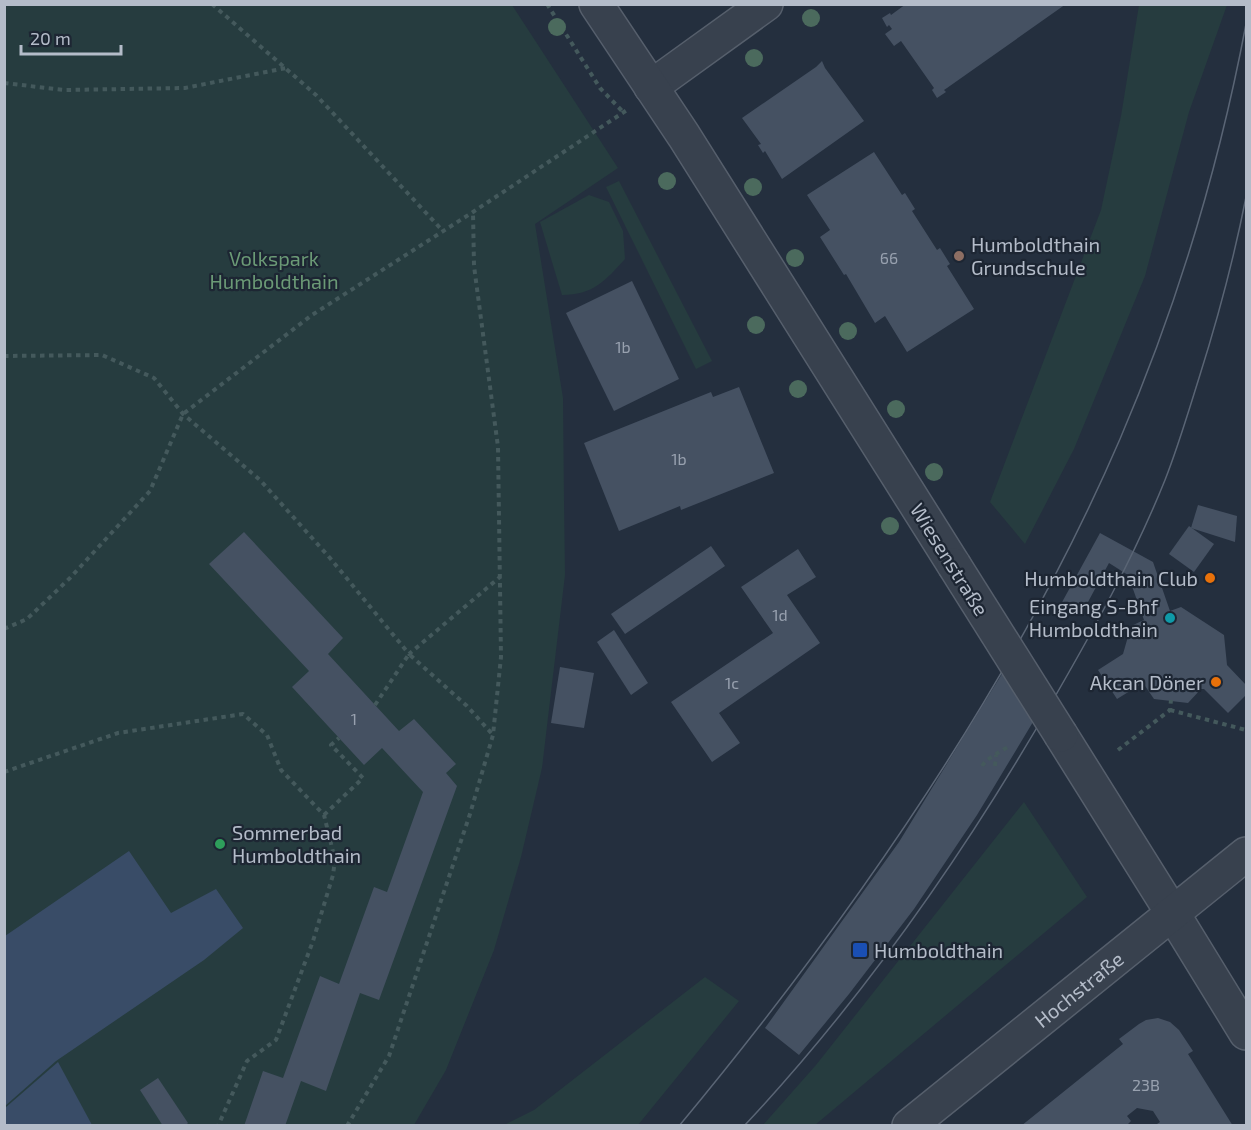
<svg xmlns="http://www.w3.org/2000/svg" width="1251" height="1130" font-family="'Exo 2',sans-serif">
<rect width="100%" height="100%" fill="#242f3e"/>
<!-- green -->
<g fill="#263c3f">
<polygon points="5,5 512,5 618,168 535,224 563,398 564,501 565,575 542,768 521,857 494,950 446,1070 414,1125 5,1126"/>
<polygon points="1139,5 1227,5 1189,112 1145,276 1074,449 1025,544 990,502 1101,210 1121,116"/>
<polygon points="619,181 712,361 696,369 606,187"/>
<path d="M589,195l20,7 14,29 2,28c-20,22 -32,36 -63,36l-22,-73z"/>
<polygon points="1024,802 1087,897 815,1125 763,1125 816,1065"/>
<polygon points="705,977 739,1001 638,1125 504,1125 534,1110"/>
</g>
<!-- water -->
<g fill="#394c67">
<polygon points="129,851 171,913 216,889 243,928 204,960 56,1061 5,1106 5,936"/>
<polygon points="58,1062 92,1125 5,1125 5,1108"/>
</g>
<!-- building -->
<g fill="#455162">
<polygon points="906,4 1066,4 947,88 944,90 946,92 937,98 932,90 934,88 901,41 894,46 885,34 892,29 889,25 887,27 882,18 890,13 891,15"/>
<polygon points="822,61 825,68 864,121 782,179 765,151 763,153 758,145 761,144 742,118 816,67"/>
<polygon points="874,152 902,195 905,193 915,209 912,211 937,250 940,248 950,264 947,266 974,309 907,352 885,316 875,323 846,274 844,275 820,237 830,230 807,195"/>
<polygon points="632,281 679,379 614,411 566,313"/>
<polygon points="739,387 774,473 681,510 680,506 619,531 584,443 711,392 713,397"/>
<polygon points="1198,505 1237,516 1235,542 1191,528"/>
<polygon points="1189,526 1214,544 1194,572 1169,554"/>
<polygon points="244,532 343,638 328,654 399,731 414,719 456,764 446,773 457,786 379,1000 360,993 326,1091 301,1081 285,1126 244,1126 263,1071 283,1078 320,976 339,984 374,887 387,892 423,792 382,748 364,765 292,687 309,671 209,564"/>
<polygon points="1100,533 1153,562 1170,611 1181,607 1224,635 1227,665 1246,685 1246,695 1228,713 1204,689 1201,689 1188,703 1154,699 1143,683 1117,699 1098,670 1123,654 1131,626 1144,620 1128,575 1109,563 1081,615 1061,604"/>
<polygon points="711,546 725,566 625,634 611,614"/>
<polygon points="798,549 816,577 787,595 820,643 719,713 740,743 712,762 671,702 773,633 741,587"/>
<polygon points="614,630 648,683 631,695 597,642"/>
<polygon points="1008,664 1039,712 977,815 914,909 849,994 799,1055 765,1028 899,842"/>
<polygon points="560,667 594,673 584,728 551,723"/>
<polygon points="1158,1018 1170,1022 1179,1030 1193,1051 1188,1054 1233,1126 1154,1126 1160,1122 1153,1111 1137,1108 1127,1116 1131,1121 1126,1126 1021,1126 1123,1044 1119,1039 1139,1024 1146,1020"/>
<polygon points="158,1078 188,1123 185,1126 163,1126 140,1090"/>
</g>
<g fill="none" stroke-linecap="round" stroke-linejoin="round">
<defs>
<g id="minor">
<polyline points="651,87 766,4"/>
<polyline points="1173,914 1246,1033"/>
</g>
<g id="tertiary">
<polyline points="596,4 684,136 954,565"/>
<polyline points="1061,735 1173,914"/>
<path id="s1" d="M909,1126l337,-272"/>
</g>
</defs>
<!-- minor casing -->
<use href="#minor" stroke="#565f6c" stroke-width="36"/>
<!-- tertiary casing -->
<use href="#tertiary" stroke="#565f6c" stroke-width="36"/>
<!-- path -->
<g stroke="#44595c" stroke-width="4" stroke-dasharray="4.5 4.5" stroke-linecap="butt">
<polyline points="212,4 316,95 442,230"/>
<polyline points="547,4 600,88 624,113"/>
<polyline points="4,83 64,90 185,88 286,68"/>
<polyline points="4,356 102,355 154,378 183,414 260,480 330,558 409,654 500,577"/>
<polyline points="4,629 27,619 70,578 150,491 183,414 312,315 473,212 627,110"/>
<polyline points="375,705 409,654 467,706 493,735"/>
<polyline points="1170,710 1246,730"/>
<polyline points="1118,750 1170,710 1171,700"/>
<path d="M982,766c6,-9 17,-13 27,-20"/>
<polyline points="995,766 996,755"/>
<polyline points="4,772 118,733 243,714 267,735 281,770 324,815 335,860 333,875 313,941 276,1040 247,1061 218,1126"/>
<polyline points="324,815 363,778 331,745 339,738"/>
<polyline points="347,1126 389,1056 470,814 493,735 501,657 498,447 474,266 473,212"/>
</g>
<!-- minor -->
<use href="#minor" stroke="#38414e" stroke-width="33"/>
<!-- tertiary -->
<use href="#tertiary" stroke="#38414e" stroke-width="33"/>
<!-- tram -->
<g stroke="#5a6575" stroke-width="1.5">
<path d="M679,1126c171,-206 335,-441 441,-687 57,-133 99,-272 126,-415"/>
<path d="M744,1126c121,-129 221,-273 309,-426 41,-71 81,-143 112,-220 13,-33 23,-67 34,-102 19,-60 35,-120 47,-181"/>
</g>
<defs>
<polyline id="tertiary-bridge" points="954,565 1061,735"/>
</defs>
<!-- tertiary-bridge casing -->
<use href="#tertiary-bridge" stroke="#565f6c" stroke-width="36" stroke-linecap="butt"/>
<!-- tertiary-bridge -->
<use href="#tertiary-bridge" stroke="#38414e" stroke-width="33"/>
</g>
<!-- trees -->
<g fill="#4b6a5d">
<circle cx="811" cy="18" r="9"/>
<circle cx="557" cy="27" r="9"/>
<circle cx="754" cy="58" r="9"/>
<circle cx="667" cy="181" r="9"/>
<circle cx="753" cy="187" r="9"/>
<circle cx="795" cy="258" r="9"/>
<circle cx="756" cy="325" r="9"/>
<circle cx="848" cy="331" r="9"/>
<circle cx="798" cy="389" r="9"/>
<circle cx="896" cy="409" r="9"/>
<circle cx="934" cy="472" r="9"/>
<circle cx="890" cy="526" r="9"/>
</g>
<!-- markers -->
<circle fill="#8d6e63" stroke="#1d2633" stroke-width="2" cx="959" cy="256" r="6"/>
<g fill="#e8710a" stroke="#1d2633" stroke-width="2">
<circle cx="1210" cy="578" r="6"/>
<circle cx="1216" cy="682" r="6"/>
</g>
<circle fill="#0f9aa8" stroke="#1d2633" stroke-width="2" cx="1170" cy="618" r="6"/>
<circle fill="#2e9e5b" stroke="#1d2633" stroke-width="2" cx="220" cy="844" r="6"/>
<rect fill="#1a4fb4" stroke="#1d2633" stroke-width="2" x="852" y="942" width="16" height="16" rx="3"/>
<g text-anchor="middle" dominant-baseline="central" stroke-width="4.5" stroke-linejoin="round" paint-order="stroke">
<!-- number labels -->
<g font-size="16" fill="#98a1af">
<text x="889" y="257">66</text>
<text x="623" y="346">1b</text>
<text x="679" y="458">1b</text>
<text x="780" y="614">1d</text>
<text x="732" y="682">1c</text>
<text x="354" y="718">1</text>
<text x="1146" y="1084">23B</text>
</g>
<!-- poi labels -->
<g font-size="20" fill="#b4bcc9" stroke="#1d2633" text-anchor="start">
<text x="971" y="244">Humboldthain<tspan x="971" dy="23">Grundschule</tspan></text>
<text x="1198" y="578" text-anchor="end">Humboldthain Club</text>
<text x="1158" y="606" text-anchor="end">Eingang S-Bhf<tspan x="1158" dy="23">Humboldthain</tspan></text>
<text x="1204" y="682" text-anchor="end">Akcan Döner</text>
<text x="232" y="832">Sommerbad<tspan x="232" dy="23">Humboldthain</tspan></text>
<text x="874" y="950">Humboldthain</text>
</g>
<!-- park labels -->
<g font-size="20" fill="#6b9a76" stroke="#1d2633">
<text x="274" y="258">Volkspark<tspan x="274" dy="23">Humboldthain</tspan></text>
</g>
<!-- street labels -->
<g font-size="20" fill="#b4bcc9" stroke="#1d2633">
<text transform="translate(950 559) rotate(58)">Wiesenstraße</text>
<text stroke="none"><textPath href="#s1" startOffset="218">Hochstraße</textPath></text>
</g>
</g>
<!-- border -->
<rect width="1251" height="1130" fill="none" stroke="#b4bcc9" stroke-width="12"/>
<!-- scale -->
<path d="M21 45v9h100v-9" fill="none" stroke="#b4bcc9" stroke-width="3"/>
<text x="30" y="45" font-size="18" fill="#b4bcc9" stroke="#1d2633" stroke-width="4.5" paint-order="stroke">20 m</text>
</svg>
